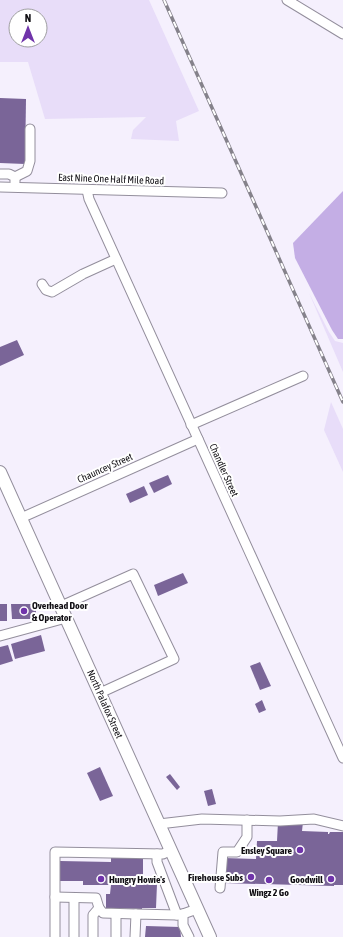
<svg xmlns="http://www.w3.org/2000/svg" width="343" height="937" font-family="'Asap Condensed',sans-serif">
<rect width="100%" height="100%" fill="#f5f0fd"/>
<!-- green -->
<g fill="#e8ddf9" fill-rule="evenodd">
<path d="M0,0h149l50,111 -23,10 3,20 -48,-2 2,-9 13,-13 -101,2 -17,-57h-28zM16,16h24v24h-24z"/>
<polygon points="309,293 329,332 335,341 343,343 343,372"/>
<polygon points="331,402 343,429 343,472 324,430"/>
</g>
<!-- water -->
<polygon fill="#c4aee5" points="343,191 343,339 338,339 332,330 295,258 293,243"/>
<!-- building -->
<g fill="#7a6598">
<polygon points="0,98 26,99 25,164 0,163"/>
<polygon points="17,340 24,355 0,366 0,347"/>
<polygon points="168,475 172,484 154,493 149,483"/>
<polygon points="144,486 148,495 130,503 126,494"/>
<polygon points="183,573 188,583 158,596 154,585"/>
<rect x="0" y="604" width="7" height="17"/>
<polygon points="11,604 36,604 36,619 12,619"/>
<polygon points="41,635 45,651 15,659 11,644"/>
<polygon points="8,645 13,661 0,665 0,647"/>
<polygon points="260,662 271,686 260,690 250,666"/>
<polygon points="262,700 266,710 259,713 255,704"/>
<polygon points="100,767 113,796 100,801 87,773"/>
<polygon points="170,774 180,787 177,790 166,777"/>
<polygon points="212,789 216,804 208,806 204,791"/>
<polygon points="278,822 303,822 302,831 328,832 328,834 329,834 330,832 343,832 343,885 334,885 334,886 223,883 224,858 256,859 257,841 277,841"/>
<polygon points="111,857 143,858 143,884 157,884 156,908 142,908 142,909 106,908 106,894 110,894 111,885 83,885 83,881 59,881 60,861 111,862"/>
<polygon points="146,926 180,927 181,937 145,937"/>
</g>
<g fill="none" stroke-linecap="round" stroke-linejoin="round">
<defs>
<g id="minor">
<polyline points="287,0 343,34"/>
<polyline points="0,174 9,174 15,177 15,182"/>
<polyline points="15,177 27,171 30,161 30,129"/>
<polyline points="0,187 222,193"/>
<polyline points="87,190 89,199 343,758"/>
<polyline points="42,284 46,290 52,292 83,274 116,259"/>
<polyline points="191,425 303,376"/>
<polyline points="21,518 198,439"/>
<polyline points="61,606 133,574 174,659 100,693"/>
<polyline points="0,636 66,618"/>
<polyline points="159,824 202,819 280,821 314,819 343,826"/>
<polyline points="157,854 157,862 177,915 183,914"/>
<polyline points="220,888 223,852 237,852 247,837 247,820"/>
<polyline points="55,897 96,898 99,908 103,913 136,914"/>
<polyline points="55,937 55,852 163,854 171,850"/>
<polyline points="74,937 74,898"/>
<polyline points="93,937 93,915 99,908"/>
<polyline points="116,937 116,914"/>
<polyline points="135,937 136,914 177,915"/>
<polyline points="189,937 183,925 183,914 197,909"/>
</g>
<polyline id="major" points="0,472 210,937"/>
</defs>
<!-- minor casing -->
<use href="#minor" stroke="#938e9c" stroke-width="11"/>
<!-- major casing -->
<use href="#major" stroke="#938e9c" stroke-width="14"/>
<!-- minor -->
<use href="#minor" stroke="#fff" stroke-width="9"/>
<!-- major -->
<use href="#major" stroke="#fff" stroke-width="12"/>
<defs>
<polyline id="rail" points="164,0 343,402"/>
</defs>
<!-- rail casing -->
<use href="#rail" stroke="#85828b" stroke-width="3.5"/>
<!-- rail -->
<use href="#rail" stroke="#fff" stroke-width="2" stroke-dasharray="6" stroke-linecap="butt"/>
</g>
<!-- markers -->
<g fill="#7034aa" stroke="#fff" stroke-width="1.5">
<circle cx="24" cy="611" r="4"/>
<circle cx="300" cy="850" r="4"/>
<circle cx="251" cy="877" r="4"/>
<circle cx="101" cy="879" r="4"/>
<circle cx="331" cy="879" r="4"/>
<circle cx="269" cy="880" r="4"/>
</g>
<g text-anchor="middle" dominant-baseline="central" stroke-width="4" stroke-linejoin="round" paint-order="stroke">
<!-- street labels -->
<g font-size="10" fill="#100e13" stroke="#fff">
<text transform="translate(111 179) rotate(2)">East Nine One Half Mile Road</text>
<text transform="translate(105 468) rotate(-24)">Chauncey Street</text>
<text transform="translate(224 470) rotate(66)">Chandler Street</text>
<text transform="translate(105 704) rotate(66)">North Palafox Street</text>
</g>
<!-- poi labels -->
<g font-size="10" font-weight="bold" fill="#100e13" stroke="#fff" text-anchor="end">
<text x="32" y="605" text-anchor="start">Overhead Door<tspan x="32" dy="12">&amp; Operator</tspan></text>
<text x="292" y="850">Ensley Square</text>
<text x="243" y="877">Firehouse Subs</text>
<text x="109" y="879" text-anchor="start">Hungry Howie's</text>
<text x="323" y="879">Goodwill</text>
<text x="269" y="892" text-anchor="middle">Wingz 2 Go</text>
</g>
</g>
<!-- north arrow -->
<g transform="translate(28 28)"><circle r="19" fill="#ffffff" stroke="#9f9fa1"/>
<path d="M0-3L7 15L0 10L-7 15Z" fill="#7034aa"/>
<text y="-6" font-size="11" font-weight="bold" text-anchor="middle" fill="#100e13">N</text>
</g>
</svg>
